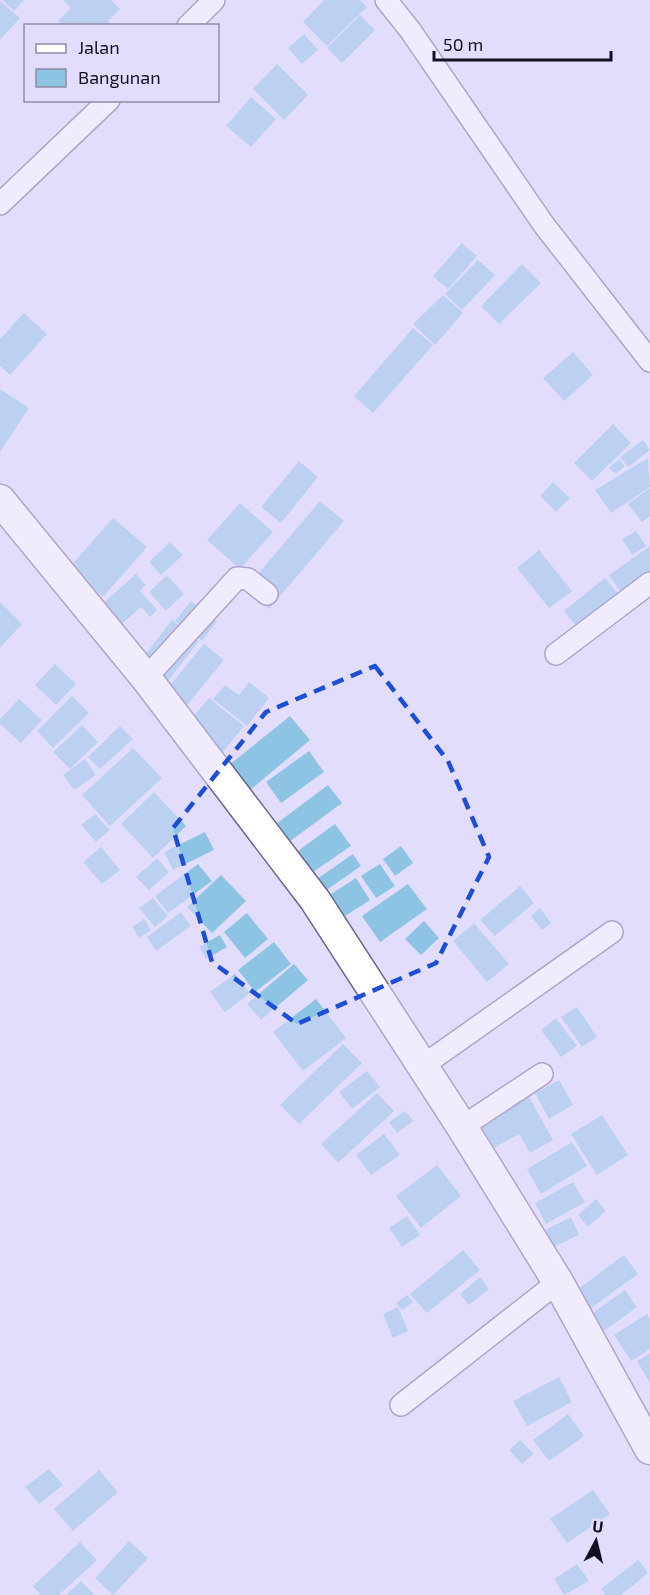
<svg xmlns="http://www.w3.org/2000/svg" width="650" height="1595" font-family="'Exo 2',sans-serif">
<rect width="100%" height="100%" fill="#e3ddfd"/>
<!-- building -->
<g fill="#8dc4e4">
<polygon points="2,0 24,0 14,11"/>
<polygon points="63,0 111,0 120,9 108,21 112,26 63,26 58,21 71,8"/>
<polygon points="324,0 360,0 367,7 327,46 303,22"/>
<polygon points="0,1 20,18 0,40"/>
<polygon points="360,15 375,30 342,63 327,48"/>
<polygon points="304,34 318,50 302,64 288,48"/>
<polygon points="277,64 308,95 284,120 253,89"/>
<polygon points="251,97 276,119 251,147 226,126"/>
<polygon points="462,243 477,256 448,289 433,276"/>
<polygon points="478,260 495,275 462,310 445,294"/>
<polygon points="522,264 541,283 499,324 481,306"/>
<polygon points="443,295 463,313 435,345 413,324"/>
<polygon points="24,313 47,334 10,375 0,366 0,339"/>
<polygon points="413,328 433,345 373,413 354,396"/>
<polygon points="573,352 593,375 564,401 543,378"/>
<polygon points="0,389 29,408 0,452"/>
<polygon points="613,424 631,443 592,481 574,463"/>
<polygon points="643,440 650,450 628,467 620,457"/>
<polygon points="648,458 650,487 611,513 595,490"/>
<polygon points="619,459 625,466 616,474 609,468"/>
<polygon points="299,461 318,477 281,523 261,507"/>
<polygon points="553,482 570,498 556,512 540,496"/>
<polygon points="650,488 650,516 642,522 628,504"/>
<polygon points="320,501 344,521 269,609 245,589"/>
<polygon points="240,503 273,532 240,569 207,540"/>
<polygon points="113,518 147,547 103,597 69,568"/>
<polygon points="636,531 646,546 632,555 622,539"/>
<polygon points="170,542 183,555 161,575 149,562"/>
<polygon points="650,546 650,580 625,598 609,575"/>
<polygon points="539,550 572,591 549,608 517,568"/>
<polygon points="136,574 146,585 140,591 157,610 150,617 141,607 118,627 100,606"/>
<polygon points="167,575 184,594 166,611 149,592"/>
<polygon points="605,578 623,600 582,633 564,611"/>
<polygon points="191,601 217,621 202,641 175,621"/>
<polygon points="0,602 22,624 0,648"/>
<polygon points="172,620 199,641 162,689 134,669"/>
<polygon points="204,644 224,660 183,710 163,694"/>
<polygon points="55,664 76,684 56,705 35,685"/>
<polygon points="249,682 269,698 247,726 213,699 225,685 239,695"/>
<polygon points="72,696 89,713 53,748 37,731"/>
<polygon points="209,698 244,726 222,753 187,724"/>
<polygon points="19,699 42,720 21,743 0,724 0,719"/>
<polygon points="290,716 310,740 249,791 228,766"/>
<polygon points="82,725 98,742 70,769 53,752"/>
<polygon points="120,726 133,739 100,769 88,757"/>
<polygon points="133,748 162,778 110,826 82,795"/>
<polygon points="309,751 324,772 281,803 266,782"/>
<polygon points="85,759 96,775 74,790 63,775"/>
<polygon points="328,785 342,803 289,842 276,824"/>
<polygon points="154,792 186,826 153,858 121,824"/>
<polygon points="95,814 110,830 96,842 81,825"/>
<polygon points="335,824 351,846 313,872 298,851"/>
<polygon points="205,832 214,850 173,870 164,852"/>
<polygon points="401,846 413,863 395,876 383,859"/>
<polygon points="101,847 120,870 102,884 83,862"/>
<polygon points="353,854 361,866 325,891 317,879"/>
<polygon points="157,858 169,872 149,890 136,877"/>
<polygon points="198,864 212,881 168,913 155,896"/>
<polygon points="380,864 395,886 376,898 361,876"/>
<polygon points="221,875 246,901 212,933 187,907"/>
<polygon points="356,878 370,900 342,918 328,896"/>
<polygon points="408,884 427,909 380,942 362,916"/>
<polygon points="520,886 534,903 495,936 480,920"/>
<polygon points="153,898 168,916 155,927 139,908"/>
<polygon points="540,908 551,923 542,930 531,916"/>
<polygon points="181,912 191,926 156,951 147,937"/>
<polygon points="247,913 268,939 245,958 224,932"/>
<polygon points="144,919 151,930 139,938 132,927"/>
<polygon points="424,921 439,938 421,955 405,939"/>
<polygon points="474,923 509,964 487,982 453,941"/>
<polygon points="220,935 227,947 206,959 199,947"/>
<polygon points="274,942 291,964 255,992 238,970"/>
<polygon points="294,964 308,980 261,1020 247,1004"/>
<polygon points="235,974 250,993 225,1012 210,992"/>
<polygon points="316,999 346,1038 303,1071 273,1032"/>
<polygon points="577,1007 597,1037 582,1047 561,1017"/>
<polygon points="556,1018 577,1046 561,1057 541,1030"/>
<polygon points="343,1044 362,1063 299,1124 280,1105"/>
<polygon points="367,1071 380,1087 352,1109 339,1092"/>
<polygon points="559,1080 573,1105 549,1119 535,1093"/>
<polygon points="377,1093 394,1111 338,1163 321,1144"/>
<polygon points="528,1095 553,1140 530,1153 519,1134 494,1148 479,1122"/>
<polygon points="405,1111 413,1121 397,1133 389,1122"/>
<polygon points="602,1115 628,1155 597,1175 571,1134"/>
<polygon points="384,1134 400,1155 371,1175 356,1155"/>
<polygon points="572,1142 587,1166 541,1194 527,1169"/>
<polygon points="437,1165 461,1196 421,1228 396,1196"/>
<polygon points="573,1182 585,1202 546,1224 535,1203"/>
<polygon points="596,1199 606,1211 588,1227 578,1215"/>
<polygon points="407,1216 420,1235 402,1247 389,1228"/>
<polygon points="571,1217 579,1235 549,1249 541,1232"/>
<polygon points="463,1250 480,1270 427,1313 410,1294"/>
<polygon points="624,1255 638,1274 587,1311 574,1292"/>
<polygon points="480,1277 489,1289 469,1305 460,1294"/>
<polygon points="625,1290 637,1307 600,1334 587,1317"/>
<polygon points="407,1295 413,1302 402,1310 396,1303"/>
<polygon points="398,1307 408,1331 393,1338 383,1314"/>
<polygon points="647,1314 650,1319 650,1349 631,1361 614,1335"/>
<polygon points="650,1353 650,1383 637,1361"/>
<polygon points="559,1377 572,1402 527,1426 513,1401"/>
<polygon points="568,1414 584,1436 549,1461 533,1440"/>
<polygon points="520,1440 534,1454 522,1464 509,1450"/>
<polygon points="49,1469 63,1485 39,1504 25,1487"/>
<polygon points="99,1470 118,1492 73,1531 54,1509"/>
<polygon points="593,1490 610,1514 567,1543 550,1519"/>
<polygon points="129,1541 148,1558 113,1595 95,1578"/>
<polygon points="80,1542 97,1560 59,1595 41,1595 33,1586"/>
<polygon points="638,1560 648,1573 621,1595 606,1595 601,1589"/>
<polygon points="577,1564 589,1581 564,1595 554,1579"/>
<polygon points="81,1581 95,1595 66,1595"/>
</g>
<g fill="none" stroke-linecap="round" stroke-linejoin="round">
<defs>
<g id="street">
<polyline points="386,0 410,30 544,225 650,361"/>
<polyline points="188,26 214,0"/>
<polyline points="0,204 109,100"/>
<polyline points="556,654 650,583"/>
<polyline points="146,678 237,578 248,579 267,594"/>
<polyline points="421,1067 612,932"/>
<polyline points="462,1127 542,1074"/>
<polyline points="401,1405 558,1282"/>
</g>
<polyline id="secondary" points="0,500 146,678 315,900 462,1127 558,1282 650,1449"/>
</defs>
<!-- street casing -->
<use href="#street" stroke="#6d6291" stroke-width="24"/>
<!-- secondary casing -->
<use href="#secondary" stroke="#6d6291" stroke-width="33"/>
<!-- street -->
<use href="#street" stroke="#fff" stroke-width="21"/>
<!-- secondary -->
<use href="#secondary" stroke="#fff" stroke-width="30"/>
</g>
<!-- marked area -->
<path d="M0 0H650V1595H0ZM375,666l73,95 41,96 -53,106 -139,61 -85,-62 -39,-134 93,-116z" fill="#e3ddfd" fill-opacity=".55" fill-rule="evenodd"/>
<path fill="none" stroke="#1d4ed8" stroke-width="4.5" stroke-dasharray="12 8" stroke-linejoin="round" d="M375,666l73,95 41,96 -53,106 -139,61 -85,-62 -39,-134 93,-116z"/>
<!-- legend -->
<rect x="24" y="24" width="195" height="78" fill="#e3ddfd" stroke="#908ba5" stroke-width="1.5"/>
<rect x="36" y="44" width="30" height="9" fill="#ffffff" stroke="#908ba5" stroke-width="1.5"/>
<text x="78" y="54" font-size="18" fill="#141022">Jalan</text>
<rect x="36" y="69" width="30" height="18" fill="#8dc4e4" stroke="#908ba5" stroke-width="1.5"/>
<text x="78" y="84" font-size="18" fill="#141022">Bangunan</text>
<!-- north arrow -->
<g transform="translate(596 1541) rotate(7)" stroke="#e3ddfd" stroke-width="4.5" paint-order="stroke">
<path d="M0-4.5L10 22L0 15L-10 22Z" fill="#141022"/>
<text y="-9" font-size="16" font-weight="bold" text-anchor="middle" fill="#141022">U</text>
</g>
<!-- scale -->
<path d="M434 51v9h177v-9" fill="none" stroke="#141022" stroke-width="3"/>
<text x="443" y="51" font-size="18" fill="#141022" stroke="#e3ddfd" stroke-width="4.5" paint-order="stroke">50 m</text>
</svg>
